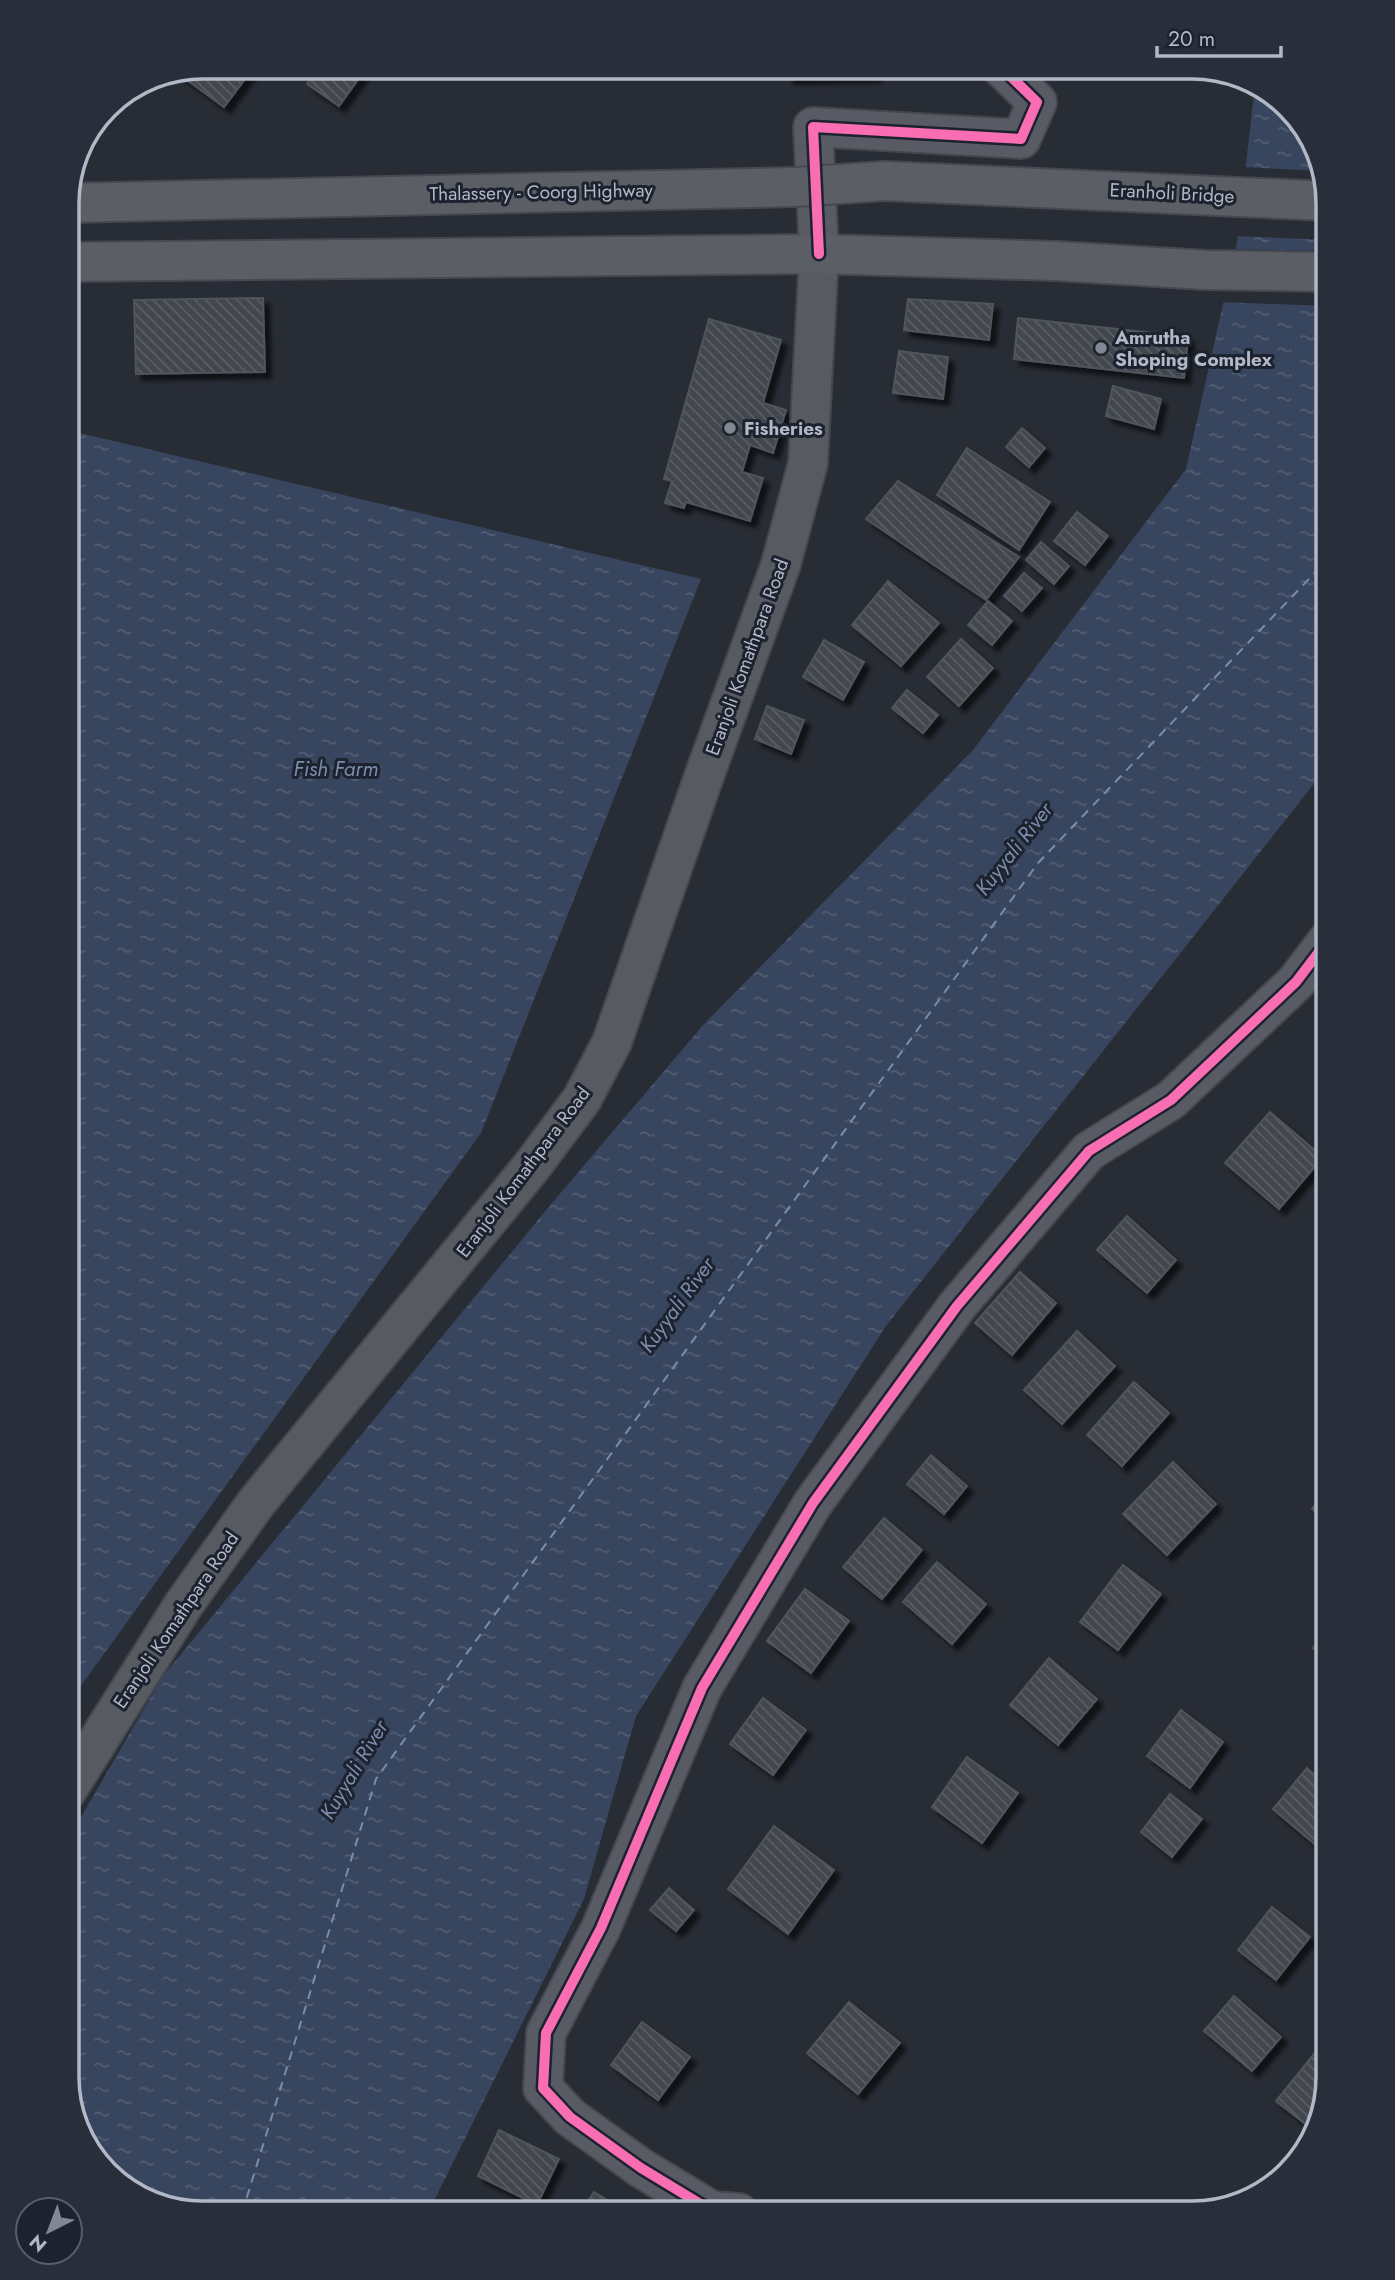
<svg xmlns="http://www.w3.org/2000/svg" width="1395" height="2280" font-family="Jost,sans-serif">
<defs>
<pattern id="water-ripples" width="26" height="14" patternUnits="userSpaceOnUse" patternTransform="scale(1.75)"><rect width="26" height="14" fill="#37455e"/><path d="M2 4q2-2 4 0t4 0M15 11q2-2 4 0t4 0" fill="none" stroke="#525e74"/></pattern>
<pattern id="building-back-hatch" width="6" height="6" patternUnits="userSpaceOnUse" patternTransform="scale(1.75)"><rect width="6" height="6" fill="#42464d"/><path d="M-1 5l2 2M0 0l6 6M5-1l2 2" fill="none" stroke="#5b5f65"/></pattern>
<filter id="shadow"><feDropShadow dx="6" dy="6" stdDeviation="2" flood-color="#0009"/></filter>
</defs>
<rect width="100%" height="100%" fill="#282c34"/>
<!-- water -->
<g fill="url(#water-ripples)">
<polygon points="1255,85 1268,90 1315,143 1328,203 1328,766 886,1326 636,1716 584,1899 428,2213 194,2213 127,2191 80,2137 67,2078 67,1841 163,1676 547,1209 704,1024 973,750 1186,469 1237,242"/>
<polygon points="67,430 701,579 481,1133 67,1705"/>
</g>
<!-- pier -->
<g fill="#282c34">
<polygon points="1242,167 1321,171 1328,203 1328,240 1234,236"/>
<polygon points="1232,249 1328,251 1328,306 1220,302"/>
</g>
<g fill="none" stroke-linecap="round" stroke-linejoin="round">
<!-- ferry -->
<polyline stroke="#7c8cac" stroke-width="2" stroke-dasharray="9 7" stroke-linecap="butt" points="242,2213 376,1779 1038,863 1328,559"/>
</g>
<!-- building -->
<g fill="url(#building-back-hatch)" stroke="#50545c" stroke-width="2" filter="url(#shadow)">
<polygon points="202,66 254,67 224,107 176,72"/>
<polygon points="319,67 367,67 339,106 307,84"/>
<polygon points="787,67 875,67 876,76 788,78"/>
<polygon points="263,298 265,372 136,374 134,300"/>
<polygon points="908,299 993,304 989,340 904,330"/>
<polygon points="1018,318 1188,337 1184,378 1014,359"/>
<polygon points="709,319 781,340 763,403 786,410 773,453 750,445 742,472 763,478 750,521 686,502 684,508 665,503 672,481 664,479"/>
<polygon points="899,351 948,357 943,399 893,393"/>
<polygon points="1113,386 1161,399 1154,429 1106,416"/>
<polygon points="1022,428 1045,448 1029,467 1006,447"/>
<polygon points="967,448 1050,502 1019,550 937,495"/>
<polygon points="898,481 1019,557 986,600 866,519"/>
<polygon points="1077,512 1108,536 1085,565 1054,541"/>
<polygon points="1041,542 1069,566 1054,584 1026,560"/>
<polygon points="1024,573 1042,588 1022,611 1004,596"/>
<polygon points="888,581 939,623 901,666 852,625"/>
<polygon points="988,601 1012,621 992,645 968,625"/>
<polygon points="961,639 993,668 959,706 927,677"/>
<polygon points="824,640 864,662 843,700 803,677"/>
<polygon points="907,690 938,715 923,733 892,708"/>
<polygon points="767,706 804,720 791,754 755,739"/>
<polygon points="1328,997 1328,1013 1320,1006"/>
<polygon points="1270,1112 1323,1157 1279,1209 1225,1163"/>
<polygon points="1127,1216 1176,1260 1147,1293 1097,1250"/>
<polygon points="1020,1272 1056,1303 1012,1355 975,1323"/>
<polygon points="1077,1331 1115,1366 1062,1424 1024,1390"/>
<polygon points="1134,1382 1169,1413 1122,1466 1087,1435"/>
<polygon points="931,1455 967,1486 944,1514 907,1484"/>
<polygon points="1173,1462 1216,1504 1167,1555 1123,1514"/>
<polygon points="1328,1489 1328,1523 1312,1509"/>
<polygon points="884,1518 922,1550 882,1599 843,1567"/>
<polygon points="937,1562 986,1604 952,1644 903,1602"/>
<polygon points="1123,1565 1161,1594 1118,1650 1080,1622"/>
<polygon points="805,1589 849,1621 811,1673 767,1641"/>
<polygon points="1328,1628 1328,1660 1313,1648"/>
<polygon points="1049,1658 1097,1699 1058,1745 1010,1705"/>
<polygon points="763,1698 806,1730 773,1775 730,1744"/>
<polygon points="1181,1710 1223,1742 1190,1788 1147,1756"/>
<polygon points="967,1757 1018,1793 982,1843 932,1807"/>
<polygon points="1307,1768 1328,1787 1328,1846 1324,1852 1273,1809"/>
<polygon points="1170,1794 1202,1819 1172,1857 1141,1832"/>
<polygon points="774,1826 834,1870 788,1934 728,1889"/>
<polygon points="669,1888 694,1910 676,1931 650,1910"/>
<polygon points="1272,1907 1310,1937 1276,1980 1238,1950"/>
<polygon points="1234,1996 1281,2037 1252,2071 1204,2031"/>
<polygon points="849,2002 900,2043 858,2094 807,2053"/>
<polygon points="642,2022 690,2057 658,2100 611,2065"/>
<polygon points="1318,2049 1328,2057 1328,2078 1313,2130 1276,2101"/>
<polygon points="499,2130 559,2159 537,2205 478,2176"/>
<polygon points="594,2192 629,2213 580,2213"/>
<polygon points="491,2206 520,2213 489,2213"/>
</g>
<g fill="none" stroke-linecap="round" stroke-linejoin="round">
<defs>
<g id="minor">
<polyline points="819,254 813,127 1021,139 1037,102 1001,67"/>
<polyline points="739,2213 712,2211 641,2168 570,2117 543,2088 546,2033 601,1928 702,1688 813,1503 957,1306 1089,1151 1171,1100 1296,982 1328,940"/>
</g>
<polyline id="secondary" points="67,1790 184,1604 256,1503 532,1166 582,1099 612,1042 702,782 781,564 808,463 819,254"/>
<g id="primary">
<polyline points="885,181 1328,201"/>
<polyline points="67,203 795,187"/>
<polyline points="67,262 819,254 1056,261 1206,270 1328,272"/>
</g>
</defs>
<!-- minor casing -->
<use href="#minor" stroke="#44474d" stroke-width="42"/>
<!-- secondary casing -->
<use href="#secondary" stroke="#44474d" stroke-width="42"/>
<!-- primary casing -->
<use href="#primary" stroke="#464951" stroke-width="42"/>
<!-- minor -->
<use href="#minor" stroke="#585b63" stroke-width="38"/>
<!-- secondary -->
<use href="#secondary" stroke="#575a60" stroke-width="38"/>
<!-- primary -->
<use href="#primary" stroke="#5b5e65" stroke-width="38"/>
<defs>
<polyline id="primary-bridge" points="795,187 885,181"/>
</defs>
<!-- primary-bridge casing -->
<use href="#primary-bridge" stroke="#464951" stroke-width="42" stroke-linecap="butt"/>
<!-- primary-bridge -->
<use href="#primary-bridge" stroke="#5b5e65" stroke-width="38"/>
<defs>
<g id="cycleway">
<polyline points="819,254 813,127 1021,139 1037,102 1001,67"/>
<polyline points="739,2213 712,2211 641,2168 570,2117 543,2088 546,2033 601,1928 702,1688 813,1503 957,1306 1089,1151 1171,1100 1296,982 1328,940"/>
</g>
</defs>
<!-- cycleway casing -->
<use href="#cycleway" stroke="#1c222e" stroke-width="15"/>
<!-- cycleway -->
<use href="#cycleway" stroke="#f96db3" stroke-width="10"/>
</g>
<!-- markers -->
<g fill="#828793" stroke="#1c222e" stroke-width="2.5">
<circle cx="1101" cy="348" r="7"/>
<circle cx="730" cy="428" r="7"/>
</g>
<g text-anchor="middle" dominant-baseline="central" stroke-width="6" stroke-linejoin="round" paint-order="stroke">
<!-- street labels -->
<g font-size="19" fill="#b2b8c6" stroke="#1c222e">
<text transform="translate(541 192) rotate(-1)">Thalassery - Coorg Highway</text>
<text transform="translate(1172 193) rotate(3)">Eranholi Bridge</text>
<text transform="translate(747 657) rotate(-70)">Eranjoli Komathpara Road</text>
<text transform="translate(523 1172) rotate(-53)">Eranjoli Komathpara Road</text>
<text transform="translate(176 1620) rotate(-56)">Eranjoli Komathpara Road</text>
</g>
<!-- poi labels -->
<g font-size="19" font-weight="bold" fill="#b2b8c6" stroke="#1c222e" text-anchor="start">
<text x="1115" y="337">Amrutha<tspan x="1115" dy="22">Shoping Complex</tspan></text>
<text x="744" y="428">Fisheries</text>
</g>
<!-- water labels -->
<g font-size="21" font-style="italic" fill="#7c8cac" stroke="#1c222e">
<text x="336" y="769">Fish Farm</text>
<text transform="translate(1014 849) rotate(-52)">Kuyyali River</text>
<text transform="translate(677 1305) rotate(-54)">Kuyyali River</text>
<text transform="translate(354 1770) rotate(-59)">Kuyyali River</text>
</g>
</g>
<!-- crop -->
<path d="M0 0H1395V2280H0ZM203 79H1192A124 124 0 0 1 1316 203V2077A124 124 0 0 1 1192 2201H203A124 124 0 0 1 79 2077V203A124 124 0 0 1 203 79Z" fill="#282e3a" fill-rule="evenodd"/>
<path fill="none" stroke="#b2b8c6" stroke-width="3.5" d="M203 79H1192A124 124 0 0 1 1316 203V2077A124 124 0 0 1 1192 2201H203A124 124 0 0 1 79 2077V203A124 124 0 0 1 203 79Z"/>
<!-- north arrow -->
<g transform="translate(49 2231) rotate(222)"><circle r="33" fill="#1c222e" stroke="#585e6b" stroke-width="2"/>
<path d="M0-5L12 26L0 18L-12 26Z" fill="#828793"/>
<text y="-10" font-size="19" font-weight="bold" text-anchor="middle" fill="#b2b8c6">N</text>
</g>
<!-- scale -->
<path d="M1157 46v10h124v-10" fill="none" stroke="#b2b8c6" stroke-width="3.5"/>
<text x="1168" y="46" font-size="21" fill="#b2b8c6" stroke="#1c222e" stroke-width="5" paint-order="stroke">20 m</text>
</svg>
